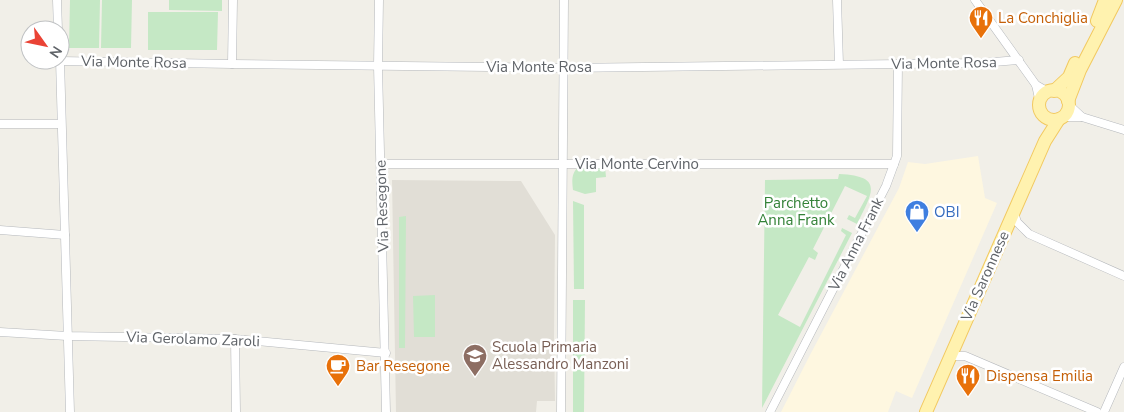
<svg xmlns="http://www.w3.org/2000/svg" width="1124" height="412" font-family="'Nunito Sans',sans-serif">
<rect width="100%" height="100%" fill="#f1efe8"/>
<!-- commercial -->
<polygon fill="#fef7e0" points="978,156 985,198 997,203 912,398 896,391 888,412 781,412 811,353 899,188 908,162 925,164"/>
<!-- education -->
<polygon fill="#e1ded6" points="392,180 521,181 555,235 554,339 555,401 537,401 536,412 396,412"/>
<!-- green -->
<g fill="#c5e8c5">
<polygon points="70,0 100,0 99,48 69,48"/>
<polygon points="102,0 132,0 131,48 101,48"/>
<polygon points="169,0 222,0 222,11 169,10"/>
<polygon points="148,12 218,12 217,50 148,50"/>
<path d="M578,167h27l1,10 -10,1v14l-11,2 -12,-4c-1,-9 -2,-16 5,-23z"/>
<path d="M839,174c46,2 33,19 18,50l-10,-5 2,-4 6,3 12,-22 -22,-10 -32,63 5,4 -3,7 -6,-3 -31,58 22,12 46,-92 -5,-4 1,-3 10,5 -90,175 3,-228 73,-1z"/>
<polygon points="573,201 584,205 584,289 574,289"/>
<polygon points="406,216 405,348 399,348 399,217"/>
<polygon points="435,295 435,337 414,337 413,296"/>
<polygon points="573,300 585,300 584,412 573,412"/>
</g>
<g fill="none" stroke-linecap="round" stroke-linejoin="round">
<defs>
<g id="minor">
<polyline points="57,0 58,30"/>
<polyline points="379,0 378,66 386,412"/>
<polyline points="837,0 839,64"/>
<polyline points="975,0 1036,85 1040,103"/>
<polyline points="60,60 70,412"/>
<polyline points="60,61 232,64 564,68 982,63 1019,60"/>
<polyline points="232,64 233,0"/>
<polyline points="1036,85 1048,92"/>
<polyline points="1062,117 1082,117 1069,105"/>
<polyline points="1082,117 1124,130"/>
<polyline points="0,124 61,124"/>
<polyline points="381,164 894,164"/>
<polyline points="1014,213 1017,222 1029,234 1124,276"/>
<polyline points="0,230 65,235"/>
<polyline points="0,332 67,336 235,339 386,353"/>
<polyline points="235,339 236,412"/>
<polyline points="950,356 965,356 1097,412"/>
<polyline points="561,412 564,0"/>
<polyline points="770,412 886,186 897,156 898,64"/>
<polyline points="1104,412 1124,367"/>
</g>
<g id="primary">
<polyline points="1097,21 1105,0"/>
<circle cx="1054" cy="105" r="15"/>
<polyline points="1054,91 1069,77 1075,63"/>
<polyline points="1068,101 1080,70 1116,0"/>
<polyline points="926,412 1045,141 1059,119"/>
</g>
</defs>
<!-- minor casing -->
<use href="#minor" stroke="#b5b8bc" stroke-width="9"/>
<!-- primary casing -->
<use href="#primary" stroke="#f2c960" stroke-width="14"/>
<!-- minor -->
<use href="#minor" stroke="#fff" stroke-width="8"/>
<!-- primary -->
<use href="#primary" stroke="#fff2af" stroke-width="12"/>
</g>
<!-- icons -->
<defs>
<symbol id="restaurant-pin" viewBox="-11 -11 22 30"><path d="M0 17L-7.5 6A9.5 9.5 0 1 1 7.5 6Z" fill="#e8710a" stroke="#fff"/><path d="M-5-6h1v4h1v-4h1v4h1v-4h1v5L-1.5 .5V6h-2V.5L-5-1ZM5-6V6H3V1.5H1.5Q1.5-4 5-6Z" fill="#fff"/></symbol>
<symbol id="shop-pin" viewBox="-11 -11 22 30"><path d="M0 17L-7.5 6A9.5 9.5 0 1 1 7.5 6Z" fill="#3f7fe0" stroke="#fff"/><path d="M-5-2.5h2.3a2.7 3.5 0 0 1 5.4 0H5L5.5 6h-11ZM-1.5-2.5h3a1.5 2.3 0 0 0-3 0Z" fill="#fff"/></symbol>
<symbol id="school-pin" viewBox="-11 -11 22 30"><path d="M0 17L-7.5 6A9.5 9.5 0 1 1 7.5 6Z" fill="#8d6e63" stroke="#fff"/><path d="M0-5L7-2L0 1L-7-2ZM-4 1L0 2.5L4 1V4Q0 6-4 4Z" fill="#fff"/></symbol>
<symbol id="cafe-pin" viewBox="-11 -11 22 30"><path d="M0 17L-7.5 6A9.5 9.5 0 1 1 7.5 6Z" fill="#e8710a" stroke="#fff"/><path d="M-5.5-4.5H6V0H3Q3 3.5 0 3.5H-2.5Q-5.5 3.5-5.5 0ZM3-3.2v2h1.7v-2ZM-6 4.5H4V6H-6Z" fill="#fff"/></symbol>
</defs>
<g fill-rule="evenodd">
<use href="#restaurant-pin" x="967" y="4" width="28" height="38"/>
<use href="#shop-pin" x="903" y="198" width="28" height="38"/>
<use href="#school-pin" x="461" y="342" width="28" height="38"/>
<use href="#cafe-pin" x="324" y="352" width="28" height="38"/>
<use href="#restaurant-pin" x="954" y="362" width="28" height="38"/>
</g>
<g text-anchor="middle" dominant-baseline="central" stroke-width="5" stroke-linejoin="round" paint-order="stroke">
<!-- food labels -->
<g font-size="15" fill="#c56008" stroke="#fff" text-anchor="start">
<text x="998" y="18">La Conchiglia</text>
<text x="356" y="366">Bar Resegone</text>
<text x="986" y="376">Dispensa Emilia</text>
</g>
<!-- street labels -->
<g font-size="15" fill="#5f6368" stroke="#fff">
<text transform="translate(134 62) rotate(1)">Via Monte Rosa</text>
<text transform="translate(944 63) rotate(-1)">Via Monte Rosa</text>
<text x="539" y="67">Via Monte Rosa</text>
<text x="637" y="164">Via Monte Cervino</text>
<text transform="translate(382 206) rotate(-92)">Via Resegone</text>
<text transform="translate(856 244) rotate(-63)">Via Anna Frank</text>
<text transform="translate(985 276) rotate(-66)">Via Saronnese</text>
<text transform="translate(193 339) rotate(2)">Via Gerolamo Zaroli</text>
</g>
<!-- park labels -->
<g font-size="15" fill="#348238" stroke="#fff">
<text x="796" y="203">Parchetto<tspan x="796" dy="17">Anna Frank</tspan></text>
</g>
<!-- shop labels -->
<g font-size="15" fill="#366cbe" stroke="#fff" text-anchor="start">
<text x="934" y="212">OBI</text>
</g>
<!-- education labels -->
<g font-size="15" fill="#785e54" stroke="#fff" text-anchor="start">
<text x="492" y="347">Scuola Primaria<tspan x="492" dy="17">Alessandro Manzoni</tspan></text>
</g>
</g>
<!-- north arrow -->
<g transform="translate(45 45) rotate(123)"><circle r="24" fill="#ffffff" stroke="#bfc1c3"/>
<path d="M0-4L9 19L0 12L-9 19Z" fill="#ea4335"/>
<text y="-8" font-size="14" font-weight="bold" text-anchor="middle" fill="#5f6368">N</text>
</g>
</svg>
